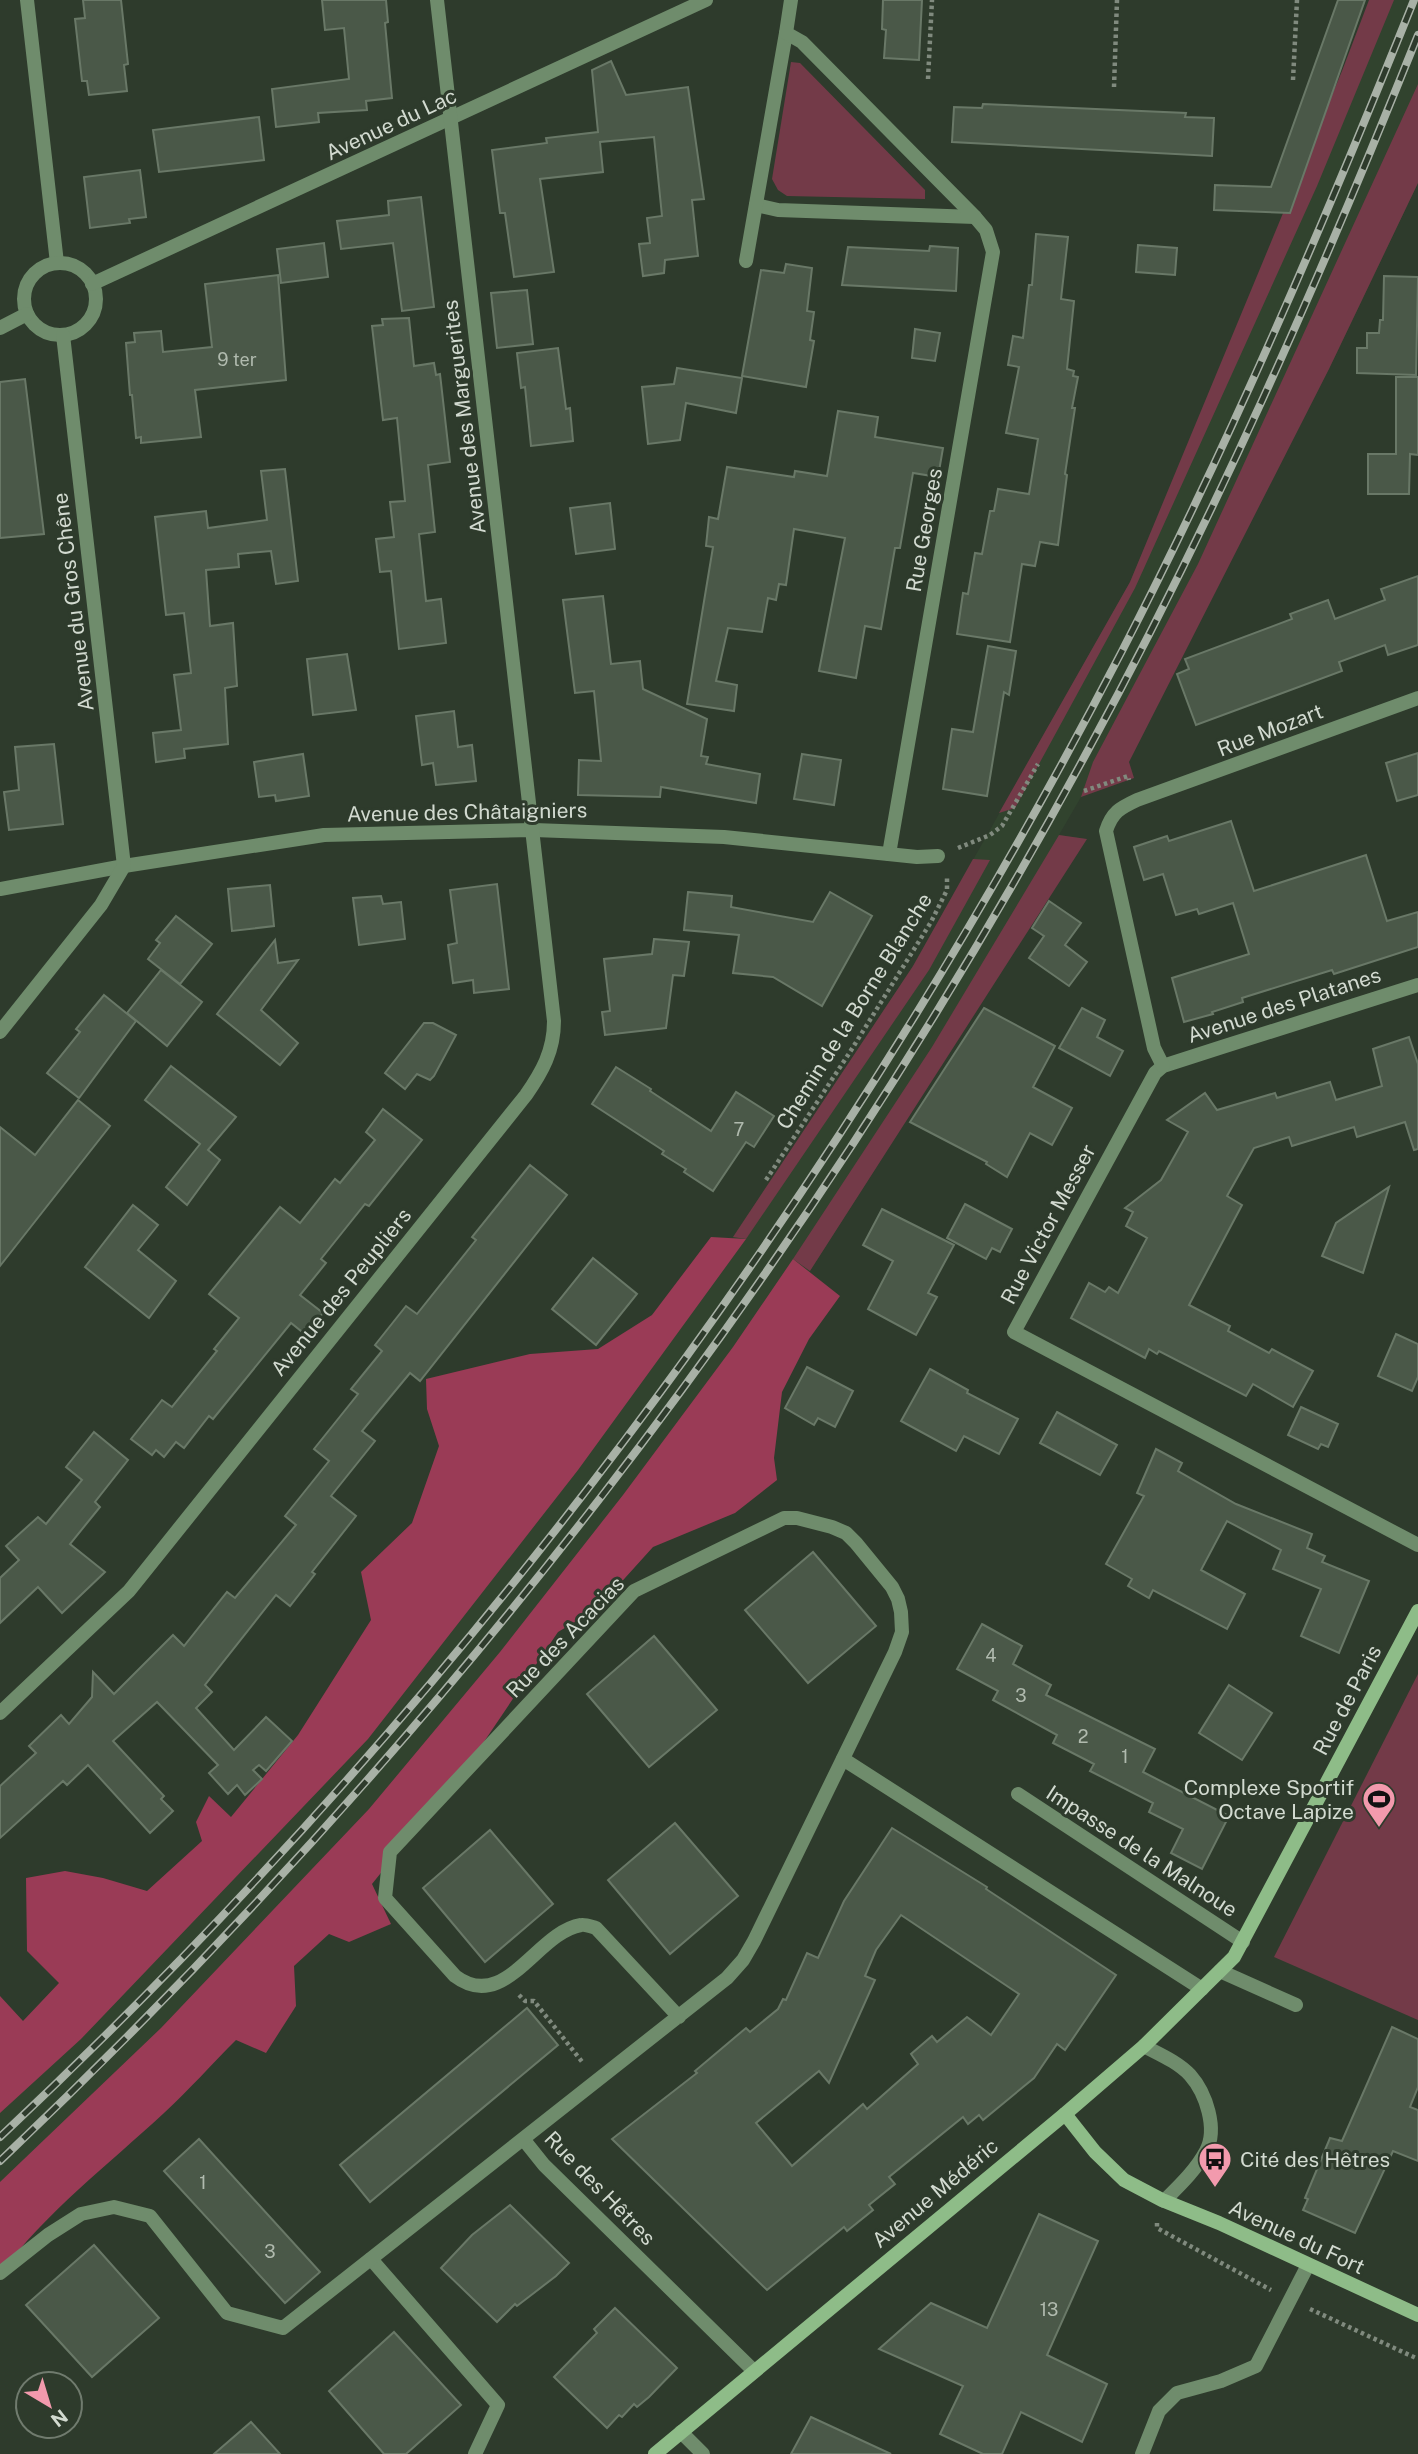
<svg xmlns="http://www.w3.org/2000/svg" width="1418" height="2454" font-family="'Public Sans',sans-serif">
<rect width="100%" height="100%" fill="#2e3b2c"/>
<!-- built -->
<polygon fill="#31432e" points="1377,0 1418,0 1418,183 1329,369 1059,835 1086,839 767,1338 413,1779 0,2213 0,2090 687,1307 913,966 1130,582"/>
<!-- green -->
<g fill="#733a48">
<polygon points="1369,0 1394,0 1317,186 1135,588 1015,808 999,813 1130,582 1342,71"/>
<polygon points="791,62 800,63 925,190 925,199 787,196 778,190 772,179"/>
<polygon points="1418,84 1418,183 1329,369 1129,762 1134,778 1081,797 1093,762 1198,564"/>
<polygon points="1059,835 1087,839 810,1271 793,1259 932,1047"/>
<polygon points="973,859 990,860 929,970 746,1239 733,1237 913,966"/>
<polygon points="1418,1674 1418,2020 1274,1957"/>
</g>
<!-- forest -->
<g fill="#9a3b56">
<polygon points="711,1237 746,1239 578,1470 368,1739 81,2039 0,2113 0,1996 23,2021 59,1983 27,1951 26,1878 65,1871 103,1878 147,1891 202,1841 196,1822 209,1796 231,1817 298,1735 371,1620 361,1572 412,1523 439,1446 427,1409 426,1379 530,1354 598,1349 652,1315"/>
<path d="M793,1259l47,37 -31,43 -27,53 -8,66 3,22 -42,33 -82,34 -56,62 -39,23 -85,126 -101,126 19,40 -42,18 -20,-8 -35,32 2,40 -30,47 -30,-13c-24,24 -47,50 -72,73 -56,52 -118,99 -164,161v-92l161,-154 208,-219 131,-157 123,-157 110,-148z"/>
</g>
<!-- building -->
<g fill="#4a5848" stroke="#697867" stroke-width="2" fill-rule="evenodd">
<polygon points="83,0 121,0 128,64 124,65 127,91 89,95 87,81 82,81 75,19 85,18"/>
<polygon points="322,0 386,0 388,22 385,23 392,98 366,101 367,110 318,113 319,122 276,127 272,89 349,79 344,28 325,30"/>
<polygon points="883,0 922,0 919,60 884,58 886,30 882,29"/>
<polygon points="1338,0 1365,0 1290,213 1214,210 1215,185 1271,187"/>
<polygon points="611,61 626,95 688,87 704,199 692,200 698,256 665,260 664,273 643,276 639,244 650,243 647,218 662,216 654,137 600,142 603,172 540,179 554,272 514,277 505,213 500,213 492,150 547,143 546,138 598,132 592,70"/>
<polygon points="983,104 1186,113 1185,117 1214,118 1212,156 952,142 954,107 982,108"/>
<polygon points="259,117 264,160 159,172 153,130"/>
<polygon points="140,170 146,217 129,219 130,223 90,228 84,177"/>
<polygon points="421,197 434,307 402,311 393,243 341,249 337,221 389,215 388,201"/>
<polygon points="1036,234 1068,237 1061,299 1074,301 1067,369 1074,371 1073,376 1078,377 1072,408 1075,408 1065,474 1067,475 1058,545 1040,542 1035,566 1022,564 1010,642 957,634 963,593 968,594 975,553 982,554 990,511 994,511 998,489 1029,494 1038,439 1006,433 1019,367 1008,365 1013,336 1023,338 1029,285 1032,285"/>
<polygon points="324,243 328,277 281,283 277,249"/>
<polygon points="1138,245 1177,248 1175,275 1136,272"/>
<polygon points="930,246 958,248 956,291 842,285 848,247 929,251"/>
<polygon points="786,264 812,268 807,311 814,312 810,340 814,341 806,387 742,376 761,270 784,273"/>
<polygon points="278,275 286,380 195,390 201,437 141,443 141,437 136,438 132,395 130,395 126,343 135,342 134,333 161,331 163,352 212,347 205,284"/>
<polygon points="1384,276 1418,277 1416,375 1357,373 1357,348 1367,348 1367,333 1379,333 1380,320 1383,320"/>
<polygon points="527,290 533,344 497,348 491,293"/>
<polygon points="409,318 414,366 434,363 436,375 440,374 450,462 428,465 435,532 419,534 426,601 441,599 446,643 399,649 391,571 380,572 376,539 394,537 390,502 405,501 397,418 383,420 372,326 383,325 382,319"/>
<polygon points="915,329 940,333 935,361 912,358"/>
<polygon points="558,348 566,409 570,408 573,441 531,446 525,387 521,388 517,353"/>
<polygon points="677,368 742,378 736,413 686,403 680,440 648,444 642,387 674,384"/>
<polygon points="1396,377 1418,377 1418,455 1410,454 1409,494 1368,494 1368,454 1396,454"/>
<polygon points="25,379 44,534 0,538 0,382"/>
<polygon points="838,411 878,417 875,437 943,448 938,477 913,473 900,548 895,548 881,629 865,626 856,678 819,671 845,538 794,529 786,585 779,584 776,600 768,598 762,632 728,628 716,681 737,685 734,711 687,704 713,547 706,546 709,517 718,519 727,467 794,477 795,471 827,476"/>
<polygon points="285,469 298,581 276,584 271,551 238,554 239,567 206,570 210,626 233,623 237,686 225,688 228,744 184,749 185,758 156,762 153,733 181,730 174,675 191,673 184,613 166,615 155,517 206,511 208,528 267,520 261,471"/>
<polygon points="610,503 615,549 576,554 570,508"/>
<polygon points="1418,576 1418,645 1388,655 1385,645 1339,662 1342,671 1196,725 1177,674 1189,669 1185,659 1292,619 1290,614 1328,600 1335,619 1385,600 1381,589"/>
<polygon points="603,596 611,664 640,661 643,689 707,719 701,756 708,757 706,764 760,774 756,803 661,787 660,797 578,795 579,760 601,761 594,691 575,693 563,600"/>
<polygon points="988,646 1016,651 1009,695 1004,692 987,796 943,789 952,729 973,732"/>
<polygon points="347,654 356,710 313,715 307,659"/>
<polygon points="454,711 458,747 472,745 476,781 436,785 433,763 422,765 416,716"/>
<polygon points="54,744 63,824 9,830 4,792 19,790 15,747"/>
<polygon points="1418,753 1418,795 1397,801 1386,763"/>
<polygon points="303,754 309,796 276,801 275,795 259,797 254,762"/>
<polygon points="802,754 841,760 834,805 794,799"/>
<polygon points="1231,821 1254,891 1366,855 1387,921 1418,912 1418,947 1334,974 1332,970 1242,998 1243,1002 1212,1012 1213,1014 1184,1022 1172,978 1249,954 1233,903 1199,914 1197,909 1176,915 1163,874 1144,880 1134,847 1167,836 1169,841"/>
<polygon points="497,884 509,989 474,993 473,980 453,983 448,945 457,943 450,890"/>
<polygon points="270,885 274,926 232,931 228,889"/>
<polygon points="688,892 732,896 731,907 813,922 830,892 872,916 822,1006 773,977 733,973 739,935 684,930"/>
<polygon points="381,896 383,904 401,902 405,939 359,945 353,898"/>
<polygon points="1049,901 1081,923 1065,945 1087,962 1069,986 1029,958 1044,936 1032,928"/>
<polygon points="176,916 212,944 180,984 148,959 160,943 156,940"/>
<polygon points="654,939 689,942 684,976 673,975 666,1028 605,1035 602,1012 610,1011 604,959 652,954"/>
<polygon points="275,940 278,963 298,960 261,1010 298,1043 280,1065 217,1014"/>
<polygon points="161,970 202,1002 167,1046 127,1013"/>
<polygon points="104,995 136,1021 79,1098 47,1073 80,1032 76,1029"/>
<polygon points="984,1008 1055,1046 1033,1087 1072,1108 1052,1145 1030,1133 1007,1177 986,1164 987,1162 910,1122"/>
<polygon points="1082,1008 1105,1020 1097,1037 1123,1051 1110,1076 1059,1048"/>
<polygon points="424,1023 433,1023 456,1035 434,1076 430,1080 417,1074 405,1089 385,1073"/>
<polygon points="1409,1037 1418,1064 1418,1149 1414,1150 1405,1122 1357,1137 1354,1127 1292,1146 1289,1137 1254,1148 1227,1196 1242,1205 1189,1305 1230,1326 1228,1331 1269,1353 1272,1349 1313,1371 1293,1407 1253,1384 1246,1396 1159,1351 1157,1354 1149,1349 1145,1358 1071,1318 1089,1283 1105,1292 1109,1287 1118,1293 1147,1238 1126,1226 1133,1212 1125,1208 1161,1180 1188,1132 1167,1120 1205,1093 1217,1110 1275,1093 1277,1098 1330,1082 1336,1100 1382,1086 1373,1049"/>
<polygon points="171,1066 236,1117 208,1150 220,1160 187,1205 166,1187 200,1144 145,1100"/>
<polygon points="616,1067 651,1089 650,1091 711,1131 736,1092 774,1116 754,1147 746,1142 713,1191 684,1172 686,1169 662,1154 664,1151 592,1104"/>
<polygon points="78,1100 110,1126 0,1266 0,1127 35,1155"/>
<polygon points="383,1109 422,1140 369,1206 365,1204 321,1259 326,1263 300,1295 323,1313 306,1335 291,1323 213,1419 209,1416 184,1448 176,1442 164,1457 156,1450 152,1455 131,1439 162,1400 172,1407 217,1351 214,1349 239,1318 209,1294 280,1207 300,1223 335,1179 340,1183 375,1140 366,1132"/>
<polygon points="530,1165 567,1195 420,1381 410,1373 362,1431 375,1441 331,1496 356,1516 312,1572 315,1574 290,1606 276,1595 205,1685 212,1692 196,1708 234,1750 266,1717 292,1741 266,1771 259,1765 253,1770 262,1779 245,1795 237,1785 228,1794 209,1773 218,1765 157,1702 113,1741 164,1796 161,1799 173,1811 150,1833 88,1765 67,1785 63,1781 0,1838 0,1786 36,1753 29,1746 61,1715 69,1724 92,1697 93,1672 114,1694 173,1635 184,1646 227,1592 235,1598 296,1525 285,1516 329,1461 314,1449 358,1394 351,1389 382,1351 375,1345 406,1306 417,1314 476,1240 472,1237"/>
<polygon points="1389,1187 1363,1273 1322,1256 1336,1223"/>
<polygon points="965,1204 1012,1229 1000,1252 992,1248 986,1259 947,1238"/>
<polygon points="133,1205 158,1225 138,1250 176,1281 149,1318 85,1267"/>
<polygon points="882,1209 954,1245 928,1293 937,1297 916,1335 868,1309 893,1261 863,1245"/>
<polygon points="593,1258 637,1294 596,1345 552,1309"/>
<polygon points="1396,1334 1418,1344 1418,1377 1412,1391 1378,1376"/>
<polygon points="807,1367 853,1391 835,1427 818,1418 814,1425 785,1408"/>
<polygon points="930,1369 968,1390 967,1393 1018,1419 999,1454 964,1436 956,1451 901,1421"/>
<polygon points="1301,1407 1338,1424 1328,1447 1321,1444 1318,1449 1288,1435"/>
<polygon points="1057,1412 1117,1445 1100,1475 1040,1443"/>
<polygon points="94,1432 128,1460 95,1502 100,1507 70,1544 105,1572 62,1613 38,1587 0,1623 0,1578 19,1560 6,1546 38,1517 46,1524 82,1480 66,1467"/>
<polygon points="1156,1449 1182,1463 1178,1471 1236,1504 1312,1534 1307,1548 1325,1556 1322,1562 1369,1581 1339,1653 1301,1636 1321,1589 1273,1569 1281,1550 1227,1521 1201,1570 1245,1594 1227,1629 1153,1590 1149,1598 1128,1586 1132,1579 1106,1564 1144,1496 1137,1493"/>
<polygon points="813,1552 876,1626 808,1683 745,1610"/>
<polygon points="982,1624 1022,1646 1013,1664 1051,1685 1046,1695 1155,1749 1143,1772 1229,1816 1202,1869 1171,1853 1183,1829 1149,1812 1153,1803 1090,1771 1094,1764 1053,1743 1057,1735 993,1700 998,1691 957,1669"/>
<polygon points="654,1636 717,1710 649,1767 587,1694"/>
<polygon points="1229,1685 1272,1713 1242,1760 1199,1733"/>
<polygon points="675,1823 738,1896 670,1954 608,1880"/>
<path d="M892,1828l95,59 -1,2 130,86 -51,75 -8,-6 -23,34 -51,42 -4,-5 -11,9 -5,-7 -74,60 6,7 -26,21 4,5 -26,21 -3,-4 -77,63 -155,-151 85,-66 -2,-2 51,-43 4,4 28,-23 5,-10 3,1 21,-47 11,5 26,-57zM901,1915l118,79 -28,41 -24,-18 -30,25 -5,-6 -21,18 7,10 -51,45 -4,-5 -71,62 -36,-43 63,-52 10,12 46,-103 -10,-4 11,-26z"/>
<polygon points="490,1830 553,1904 485,1962 423,1888"/>
<polygon points="527,2008 558,2045 370,2202 340,2165"/>
<polygon points="1392,2027 1418,2039 1418,2087 1410,2107 1418,2110 1418,2161 1393,2151 1355,2233 1303,2210 1308,2199 1305,2198 1330,2138 1342,2141"/>
<polygon points="199,2139 320,2272 285,2303 164,2171"/>
<polygon points="510,2205 569,2263 556,2276 517,2306 515,2304 497,2322 441,2268 472,2235"/>
<polygon points="1039,2214 1098,2241 1047,2355 1107,2384 1082,2442 1021,2412 1002,2454 983,2454 940,2434 963,2386 879,2349 931,2303 987,2328"/>
<polygon points="94,2245 159,2318 92,2377 26,2305"/>
<polygon points="615,2308 677,2368 649,2397 637,2407 634,2404 622,2417 619,2415 607,2428 554,2377 597,2333 594,2329"/>
<polygon points="394,2332 461,2405 406,2454 384,2454 329,2391"/>
<polygon points="811,2417 891,2454 791,2454"/>
<polygon points="251,2422 280,2454 214,2454"/>
</g>
<g fill="none" stroke-linecap="round" stroke-linejoin="round">
<!-- path -->
<g stroke="#808a7e" stroke-width="4.5" stroke-dasharray="3.5 3.5" stroke-linecap="butt">
<polyline points="928,79 932,0"/>
<polyline points="1293,80 1297,0"/>
<polyline points="1114,87 1117,0"/>
<polyline points="1084,791 1128,776 1129,780"/>
<polyline points="958,848 990,835 1002,826 1038,764"/>
<polyline points="766,1180 850,1052 931,922 947,890 947,875"/>
<polyline points="519,1995 525,2001 534,2001 583,2063"/>
<polyline points="1157,2223 1157,2228 1271,2290"/>
<polyline points="1310,2309 1418,2359"/>
</g>
<!-- service -->
<g stroke="#6f8c6c" stroke-width="14">
<polyline points="756,205 778,210 975,217"/>
<polyline points="746,261 786,33"/>
<polyline points="1018,1794 1243,1942"/>
<polyline points="1220,1971 1296,2005"/>
<path d="M1144,2046c15,8 34,16 46,29 16,18 28,54 16,76 -10,19 -27,35 -42,50"/>
</g>
<!-- minor -->
<g stroke="#6f8c6c" stroke-width="14">
<polyline points="27,0 57,263"/>
<polyline points="791,0 786,33 802,42 975,217 986,230 993,252 889,854"/>
<circle cx="60" cy="299" r="36"/>
<polyline points="92,284 706,0"/>
<polyline points="0,328 27,314"/>
<polyline points="0,889 124,866 324,835 534,830 724,837 917,857 938,856"/>
<polyline points="1418,985 1222,1047 1163,1066 1155,1073 1014,1332 1418,1545"/>
<polyline points="0,1032 101,905 124,866 63,335"/>
<path d="M1163,1066l-9,-18 -48,-217c6,-19 14,-23 31,-31l281,-102"/>
<path d="M0,1713l129,-122 397,-496c16,-23 28,-44 28,-74l-117,-1021"/>
<polyline points="843,1759 1202,1989"/>
<polyline points="524,2140 544,2165 754,2371"/>
<polyline points="371,2259 498,2405 475,2454"/>
<path d="M0,2273l48,-38 33,-21 33,-7 36,9 77,97 56,15 444,-350 16,-18 11,-19 141,-289 7,-20 -1,-20 -3,-13 -6,-12 -36,-44 -10,-10 -14,-6 -35,-9h-13l-150,73 -244,261 -5,46 70,78c50,38 82,-44 126,-51 4,-1 11,2 15,3l83,89"/>
<polyline points="681,2432 703,2454"/>
<polyline points="1142,2454 1159,2411 1177,2393 1221,2381 1256,2366 1308,2265"/>
</g>
<!-- secondary -->
<g stroke="#8ebc88" stroke-width="14">
<polyline points="1065,2114 1095,2152 1124,2180 1162,2200 1219,2223 1418,2315"/>
<polyline points="655,2454 1065,2114 1144,2046 1234,1957 1418,1611"/>
</g>
<defs>
<g id="rail">
<path d="M0,2137c454,-426 835,-933 1122,-1486 109,-211 203,-430 292,-651"/>
<path d="M0,2161c433,-411 802,-883 1087,-1409 126,-231 233,-473 331,-717"/>
</g>
</defs>
<!-- rail casing -->
<use href="#rail" stroke="#a8b1a6" stroke-width="8"/>
<!-- rail -->
<use href="#rail" stroke="#2e3b2c" stroke-width="5" stroke-dasharray="16" stroke-linecap="butt"/>
</g>
<!-- icons -->
<defs>
<symbol id="stadium-pin" viewBox="-11 -11 22 30"><path d="M0 17L-7.5 6A9.5 9.5 0 1 1 7.5 6Z" fill="#f29aad" stroke="#2e3b2c"/><path d="M0-5a6.5 5 0 1 0 0 10a6.5 5 0 1 0 0-10ZM-3.5-1.8h7v3.6h-7Z" fill="#111"/></symbol>
<symbol id="bus-pin" viewBox="-11 -11 22 30"><path d="M0 17L-7.5 6A9.5 9.5 0 1 1 7.5 6Z" fill="#f29aad" stroke="#2e3b2c"/><path d="M-5-6H5V4H4V6H2V4H-2V6H-4V4H-5ZM-3.5-4V0h7V-4ZM-3.5 1.2v1.5H-2V1.2ZM2 1.2v1.5H3.5V1.2Z" fill="#111"/></symbol>
</defs>
<g fill-rule="evenodd">
<use href="#stadium-pin" x="1360" y="1780" width="38" height="52"/>
<use href="#bus-pin" x="1196" y="2140" width="38" height="52"/>
</g>
<g text-anchor="middle" dominant-baseline="central" stroke-width="6" stroke-linejoin="round" paint-order="stroke">
<!-- number labels -->
<g font-size="18" fill="#b0baae">
<text x="237" y="359">9 ter</text>
<text x="739" y="1129">7</text>
<text x="991" y="1655">4</text>
<text x="1021" y="1695">3</text>
<text x="1083" y="1736">2</text>
<text x="1125" y="1756">1</text>
<text x="203" y="2182">1</text>
<text x="270" y="2251">3</text>
<text x="1049" y="2309">13</text>
</g>
<!-- street labels -->
<g font-size="21" fill="#d2dad0" stroke="#2e3b2c">
<text transform="translate(391 124) rotate(-25)">Avenue du Lac</text>
<text transform="translate(464 417) rotate(-97)">Avenue des Marguerites</text>
<text transform="translate(924 530) rotate(-80)">Rue Georges</text>
<text transform="translate(73 602) rotate(-97)">Avenue du Gros Chêne</text>
<text transform="translate(1270 730) rotate(-21)">Rue Mozart</text>
<text transform="translate(467 812) rotate(-1)">Avenue des Châtaigniers</text>
<text transform="translate(1284 1005) rotate(-18)">Avenue des Platanes</text>
<text transform="translate(854 1011) rotate(-58)">Chemin de la Borne Blanche</text>
<text transform="translate(1048 1224) rotate(-62)">Rue Victor Messer</text>
<text transform="translate(341 1292) rotate(-51)">Avenue des Peupliers</text>
<text transform="translate(565 1637) rotate(-46)">Rue des Acacias</text>
<text transform="translate(1347 1700) rotate(-62)">Rue de Paris</text>
<text transform="translate(1142 1851) rotate(33)">Impasse de la Malnoue</text>
<text transform="translate(600 2188) rotate(46)">Rue des Hêtres</text>
<text transform="translate(935 2193) rotate(-40)">Avenue Médéric</text>
<text transform="translate(1297 2237) rotate(25)">Avenue du Fort</text>
</g>
<!-- poi labels -->
<g font-size="21" fill="#d2dad0" stroke="#2e3b2c" text-anchor="end">
<text x="1354" y="1787">Complexe Sportif<tspan x="1354" dy="24">Octave Lapize</tspan></text>
<text x="1240" y="2159" text-anchor="start">Cité des Hêtres</text>
</g>
</g>
<!-- north arrow -->
<g transform="translate(49 2405) rotate(142)"><circle r="33" fill="#2e3b2c" stroke="#707b6e" stroke-width="2"/>
<path d="M0-5L12 26L0 18L-12 26Z" fill="#f29aad"/>
<text y="-10" font-size="19" font-weight="bold" text-anchor="middle" fill="#d2dad0">N</text>
</g>
</svg>
